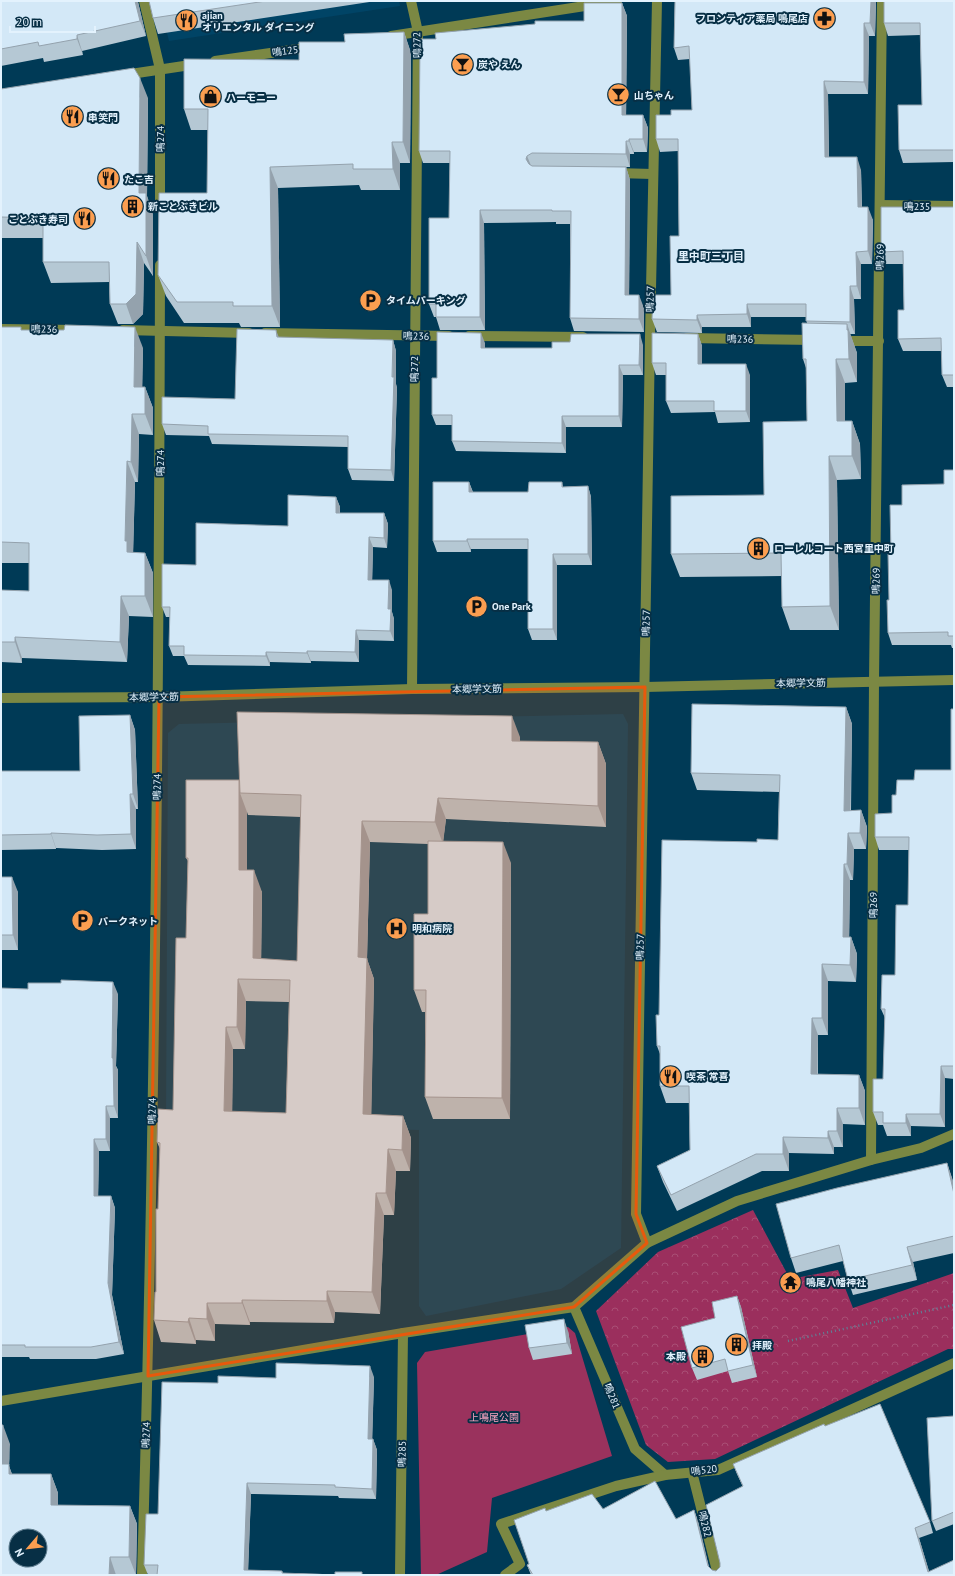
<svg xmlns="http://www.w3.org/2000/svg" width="955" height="1576" font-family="'PT Sans','Noto Sans JP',sans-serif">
<defs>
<pattern id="forest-crowns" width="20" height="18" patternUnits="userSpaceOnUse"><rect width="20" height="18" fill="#9b2f5d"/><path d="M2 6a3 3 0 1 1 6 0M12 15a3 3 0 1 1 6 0" fill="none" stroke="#a94e75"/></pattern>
</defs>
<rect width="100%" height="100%" fill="#003a56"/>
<!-- built -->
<g fill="#046">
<polygon points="159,1 399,1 400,6 169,41"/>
<polygon points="623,714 628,724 621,1248 561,1289 426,1316 419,1306 419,1130 166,1124 168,733 179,724"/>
</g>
<!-- green -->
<polygon fill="#9a325d" points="568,1327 575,1333 612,1456 492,1498 487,1552 436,1575 421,1575 417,1363 425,1352"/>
<!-- forest -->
<polygon fill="url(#forest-crowns)" points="753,1210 790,1279 838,1270 853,1308 954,1273 954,1349 948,1349 715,1459 668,1462 646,1445 596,1311 658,1252"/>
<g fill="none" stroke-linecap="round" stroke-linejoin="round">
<!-- path -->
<polyline stroke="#5c8499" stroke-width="2.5" stroke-dasharray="1 3" stroke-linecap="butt" points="788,1341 954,1305"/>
<!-- minor -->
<g stroke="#7b8843" stroke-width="10">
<polyline points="144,1 160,69 160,205"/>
<polyline points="411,1 418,32 412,689"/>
<polyline points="391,36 617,1"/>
<polyline points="215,61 312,47"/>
<polyline points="124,75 197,64"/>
<polyline points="615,173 653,174"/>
<polyline points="880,205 954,206"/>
<polyline points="1,329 77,330"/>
<polyline points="123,330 249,333"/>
<polyline points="265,333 449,336"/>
<polyline points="469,336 583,337"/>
<polyline points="687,338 815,340"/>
<polyline points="839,341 879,341"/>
<polyline points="1,698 159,697 412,689 645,687 954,680"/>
<polyline points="871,1160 874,681 882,1"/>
<polyline points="647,1243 636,1214 650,337 657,1"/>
<polyline points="574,1307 635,1449 665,1475"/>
<polyline points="1,1401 403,1333 574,1307 647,1243 737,1201 871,1160 921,1148 954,1134"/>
<polyline points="692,1472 718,1575"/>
<path d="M142,1575c13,-437 17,-873 18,-1310"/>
<polyline points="400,1575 403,1333"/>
<polyline points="505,1575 520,1564 501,1524 616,1486 665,1475 718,1470 954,1363"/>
</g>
</g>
<!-- wall -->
<g fill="#b5c8d4" fill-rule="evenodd">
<polygon points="1,1 138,2 146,36 82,51 83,55 44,62 43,58 1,66"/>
<polygon points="149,1 376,1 158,34 153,18"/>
<polygon points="675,1 876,1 875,36 869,36 868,94 828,94 829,157 861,170 862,207 873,220 872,264 861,264 861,299 854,299 855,334 850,334 857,353 857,382 845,383 845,421 852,421 860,444 861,479 837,480 839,630 790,630 782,607 782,576 680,577 671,554 764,495 807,421 806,368 803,359 807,323 806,317 751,317 751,327 702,327 702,333 657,332 652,319 671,295 679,236 678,151 660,152 656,139 671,115 692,110 690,59 678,60 674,48"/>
<polygon points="954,1 954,162 903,163 899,150 922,105 920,35 888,36 884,23"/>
<polygon points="622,3 627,16 626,115 643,115 648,128 647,152 634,152 634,154 630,154 630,167 537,166 626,167 630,180 629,295 644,308 644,332 574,331 570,318 570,224 556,224 556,222 484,223 485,330 440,330 436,317 434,317 429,304 449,218 450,163 423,163 419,151 436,39 584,21"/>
<polygon points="404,32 411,53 410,163 400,163 400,190 361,190 359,185 278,188 280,327 241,327 239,323 184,323 166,296 158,275 207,193 208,130 191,130 184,109 299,60 345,42"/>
<polygon points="1,89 148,98 147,196 153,214 153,276 144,263 143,314 133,324 118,324 110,304 109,282 51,283 43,262 43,238 1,238"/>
<polygon points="954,207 954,387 947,387 942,375 942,351 903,351 898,339 904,310 903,264 885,264 881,252"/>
<polygon points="1,327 143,348 142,387 145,387 153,408 153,435 139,434 138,482 135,482 133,553 145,553 153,573 153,617 129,616 127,662 22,658 22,663 1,662 1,590 29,591 29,563 1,563"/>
<polygon points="698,334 702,346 702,364 750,375 750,422 718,423 715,412 671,413 666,401 666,375 656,375 652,363"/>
<polygon points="279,338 393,340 396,351 396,384 397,388 394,481 352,480 348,469 348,447 212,444 209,436 166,435 162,424 235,399"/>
<polygon points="485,343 485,348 552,348 643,345 643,375 623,375 622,427 566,427 566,453 456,451 452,441 452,425 436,425 432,415 437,378"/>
<polygon points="954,470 954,648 952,648 951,645 892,645 888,633 891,554 902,505 944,484"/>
<polygon points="469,482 473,492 528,492 562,482 563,487 588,486 591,497 592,565 557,565 557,640 532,640 528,629 528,549 471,549 471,552 437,552 433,541"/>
<polygon points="336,497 340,507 340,513 384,513 388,524 387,548 373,547 372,580 392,590 392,612 394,619 394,641 359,640 359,662 311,661 311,663 270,662 270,666 188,665 184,656 173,656 169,646 170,617 166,617 162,607 196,565 288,526"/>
<polygon points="846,707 852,724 851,811 861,810 867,827 866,849 854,849 853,880 850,880 849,937 851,937 857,954 856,982 828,981 828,1035 818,1035 818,1074 859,1075 865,1091 865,1125 843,1124 843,1147 834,1147 834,1154 789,1153 789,1171 762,1171 677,1211 663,1182 657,1166 690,1150 689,1103 666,1103 660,1086 660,1054 657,1046 659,1015 757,842 778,840 779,792 697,790 691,773"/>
<polygon points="954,709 954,1079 945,1078 945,1127 911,1126 911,1136 887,1136 883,1125 878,1125 873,1112 883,1078 885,1018 881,1009 895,975 908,905 909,850 879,850 875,837 892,813 896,795 914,780 951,770"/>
<polygon points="130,715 135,730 138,809 136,809 136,849 102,850 56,848 56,849 1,850 1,771 80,771"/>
<path d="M520,737v4l78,1 8,22v63l-160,-8 -3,22 68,22 -1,256h-77l-8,-22v-85h-3l-8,-22 14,-76v-70l-58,-2 -3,117 7,20 -3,136 32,1 8,22 -1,33h-14l-2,44h-10l-4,99 -45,-2 -1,11 -84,-1v3l-35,-1v17l-19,-1v4l-35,-2 -7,-22 2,-28 4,-143 -3,-7 16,-32 13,-172 2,-77 -2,-3 53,-78zM247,812l1,3 53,2 -4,144 -36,-2 1,-67 -15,-22zM246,1001l43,1 -3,111 -54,-1 1,-63h12z"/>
<polygon points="1,877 18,892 18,950 1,950"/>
<polygon points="1,988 118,994 116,1066 118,1070 118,1118 110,1118 110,1151 99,1151 98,1196 111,1196 115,1208 112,1295 124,1354 96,1359 30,1359 29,1357 1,1357"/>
<polygon points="947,1163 952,1178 954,1185 954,1253 913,1262 917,1280 853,1295 848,1280 843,1261 796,1273 791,1258"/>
<polygon points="737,1296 741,1307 757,1377 732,1383 728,1371 697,1380 692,1368 715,1318"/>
<polygon points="568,1331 572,1354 533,1360 529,1348"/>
<polygon points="374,1377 372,1439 373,1439 377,1450 376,1499 339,1498 338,1496 251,1494 248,1570 282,1571 283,1573 363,1575 148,1575 144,1565 158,1514 218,1383 276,1378"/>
<polygon points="954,1416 954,1524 936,1531 932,1521"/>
<polygon points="825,1426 930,1522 933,1533 919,1538 929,1571 954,1575 531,1575 527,1565 529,1564 546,1511 603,1509 676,1519 694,1510 698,1521 709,1568 712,1570 716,1571 720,1567 743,1487 737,1474 733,1464"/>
<polygon points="10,1444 9,1466 12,1474 51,1474 58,1493 58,1505 130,1506 137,1524 136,1575 1,1575"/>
</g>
<!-- shaded-wall -->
<g fill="#94a2ad">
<polygon points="135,1 138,1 138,2 146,36 140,21"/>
<polygon points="871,1 876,1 875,36 870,23"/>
<polygon points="622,3 627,16 626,128 622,115"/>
<polygon points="864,23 869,36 868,94 864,82"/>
<polygon points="404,32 411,53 410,163 403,142"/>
<polygon points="77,35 82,51 83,55 77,39"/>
<polygon points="140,78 148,98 147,196 153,214 153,276 146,256 139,193"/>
<polygon points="824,81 828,94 829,170 825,157"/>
<polygon points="643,115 648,128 647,152 643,139"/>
<polygon points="629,139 634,152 634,154 629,141"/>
<polygon points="626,141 630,154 630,167 626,154"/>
<polygon points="392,142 400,163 400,190 393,169"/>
<polygon points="527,156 532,168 531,172 526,159"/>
<polygon points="857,157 861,170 862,220 858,207"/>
<polygon points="270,167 278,188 280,327 272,306"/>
<polygon points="626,167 630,180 629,308 625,295"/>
<polygon points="868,207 873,220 872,264 868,251"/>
<polygon points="480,210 484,223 485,330 480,317"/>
<polygon points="137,242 144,263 143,314 133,324 126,304"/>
<polygon points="856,252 861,264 861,299 857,286"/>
<polygon points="850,286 854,299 855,334 850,322"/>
<polygon points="639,295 644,308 644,332 639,319"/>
<polygon points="747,304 751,317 751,327 747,314"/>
<polygon points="697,315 702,327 702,333 697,320"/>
<polygon points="847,324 857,353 857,382 849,359"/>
<polygon points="135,327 143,348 142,407 134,387"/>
<polygon points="276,330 280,340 277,337"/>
<polygon points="481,333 485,343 485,358 481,348"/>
<polygon points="640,334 643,345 643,375 639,365"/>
<polygon points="698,334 702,346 702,376 698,364"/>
<polygon points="393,340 396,351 396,384 397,388 394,481 391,470"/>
<polygon points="836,359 845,383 845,444 837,421"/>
<polygon points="746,364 750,375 750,422 746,411"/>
<polygon points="619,365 623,375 622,427 619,416"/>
<polygon points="145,387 153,408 153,435 145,414"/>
<polygon points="132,414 139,434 138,482 131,462"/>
<polygon points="562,416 566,427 566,453 562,443"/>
<polygon points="852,421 860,444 861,479 852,456"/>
<polygon points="829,456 837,480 839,630 830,606"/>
<polygon points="127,461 135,482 133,558 127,552 125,541"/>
<polygon points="469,482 473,493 469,492"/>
<polygon points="588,486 591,497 592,565 588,554"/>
<polygon points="336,497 340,507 339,523 336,513"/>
<polygon points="384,513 388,524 387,548 384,538"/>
<polygon points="369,537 373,547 372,590 368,580"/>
<polygon points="467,539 471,549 471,552 467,541"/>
<polygon points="145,553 153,573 153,617 145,596"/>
<polygon points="553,554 557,565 557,640 553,629"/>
<polygon points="389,580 392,590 392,612 394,619 394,641 390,631 388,609"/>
<polygon points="121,596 129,616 127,662 120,642"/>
<polygon points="356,630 359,640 359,662 355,652"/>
<polygon points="15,637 22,658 22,663 15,642"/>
<polygon points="307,651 311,661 311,663 307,653"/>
<polygon points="266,652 270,662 270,666 266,656"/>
<polygon points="846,707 852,724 850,827 844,811"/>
<polygon points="130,715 135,730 138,809 133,794"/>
<polygon points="512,716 520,737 520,763 512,741"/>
<polygon points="598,742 606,764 606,827 598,806"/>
<polygon points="239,780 240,793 247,812 247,892 239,870"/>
<polygon points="130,794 136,809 136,849 131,834"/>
<polygon points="438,798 446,819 443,844 435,822"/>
<polygon points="861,810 867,827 866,849 860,833"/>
<polygon points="362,821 370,842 367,959 374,979 371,1136 363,1114 358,957"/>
<polygon points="51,833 56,848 56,849 51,834"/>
<polygon points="848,833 854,849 853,880 847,864"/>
<polygon points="503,842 511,863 510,1119 502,1098"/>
<polygon points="844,864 850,880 849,954 843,937"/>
<polygon points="254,870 262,892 261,980 253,958"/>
<polygon points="12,877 18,892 18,950 13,935"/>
<polygon points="851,937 857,954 856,982 850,965"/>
<polygon points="822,964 828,981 828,1035 822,1018"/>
<polygon points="238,979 246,1001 245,1049 237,1027"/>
<polygon points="113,982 118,994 116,1066 118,1070 118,1118 114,1106 112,1058"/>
<polygon points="812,1018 818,1035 817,1090 811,1074"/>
<polygon points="226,1027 233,1049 232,1133 224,1111"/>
<polygon points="941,1066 945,1078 945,1127 940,1114"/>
<polygon points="859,1075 865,1091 865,1125 859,1108"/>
<polygon points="106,1106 110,1118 110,1151 106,1139"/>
<polygon points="837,1108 843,1124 843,1147 837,1131"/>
<polygon points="906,1114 911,1126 911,1136 906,1123"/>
<polygon points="403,1116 411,1138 410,1171 402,1150"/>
<polygon points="828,1131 834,1147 834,1154 828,1138"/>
<polygon points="783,1137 789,1153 789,1171 783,1154"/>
<polygon points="94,1139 99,1151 98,1208 94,1196"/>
<polygon points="388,1149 396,1171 394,1215 386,1193"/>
<polygon points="947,1163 952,1178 954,1185 954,1194"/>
<polygon points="376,1193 384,1215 380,1314 372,1292"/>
<polygon points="111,1196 115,1208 112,1295 124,1354 119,1342 108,1283"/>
<polygon points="907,1247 913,1262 917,1280 912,1265"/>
<polygon points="327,1291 335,1312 334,1323 327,1301"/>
<polygon points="737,1296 741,1307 757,1377 753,1365"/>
<polygon points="242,1300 250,1322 250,1325 242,1303"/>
<polygon points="207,1303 215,1324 215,1341 207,1319"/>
<polygon points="189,1318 196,1340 196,1344 188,1322"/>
<polygon points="564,1319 568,1331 572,1354 567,1343"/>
<polygon points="370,1366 374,1377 372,1450 368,1439"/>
<polygon points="3,1425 10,1444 9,1466 15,1483 16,1493 2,1464"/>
<polygon points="373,1439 377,1450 376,1499 372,1489"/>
<polygon points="51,1474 58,1493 58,1523 51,1505"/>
<polygon points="247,1483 251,1494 248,1575 244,1570"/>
<polygon points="130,1506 137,1524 136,1575 129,1557"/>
<polygon points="694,1510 698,1521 711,1575 708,1566"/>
<polygon points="915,1528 919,1538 930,1575 929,1575"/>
<polygon points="110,1557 116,1575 109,1575"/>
</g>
<!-- building -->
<g fill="#d3e8f7" stroke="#94a2ad" fill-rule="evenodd">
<polygon points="1,1 135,1 140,21 77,35 77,39 39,46 38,42 1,49"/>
<polygon points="149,1 266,1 153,18"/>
<polygon points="675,1 871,1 870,23 864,23 864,82 824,81 825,157 857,157 858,207 868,207 868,251 856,252 857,286 850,286 850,322 806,321 806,304 747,304 747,314 697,315 697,320 652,319 653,295 671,295 670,236 679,236 678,139 656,139 656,115 671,115 671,110 692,110 689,46 674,48"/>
<polygon points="884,1 954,1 954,150 899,150 898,105 922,105 920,23 884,23"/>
<polygon points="584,3 622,3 622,115 643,115 643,139 629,139 629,141 626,141 626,154 532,153 527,156 526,159 529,164 532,166 626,167 625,295 639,295 639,319 570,318 571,211 552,211 552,210 480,210 480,317 436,317 436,304 429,304 429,218 449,218 450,151 419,151 420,39 436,39 435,33 535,24 535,21 584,21"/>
<polygon points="404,32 403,142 392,142 393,169 353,169 353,164 270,167 272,306 233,306 233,302 177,302 158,275 159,193 207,193 208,109 184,109 184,59 299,60 299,42 345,42 344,34"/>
<polygon points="134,68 140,78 139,193 146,193 146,256 137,242 136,294 126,304 110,304 109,262 43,262 43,218 1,217 1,89"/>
<polygon points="881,207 954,207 954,375 942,375 941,338 898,339 898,310 904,310 903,251 881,252"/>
<polygon points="802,323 847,324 847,330 848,330 849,359 836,359 837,421 852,421 852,456 829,456 830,606 782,607 781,553 671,554 671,496 764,495 763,422 807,421 806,359 803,359"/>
<polygon points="65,325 135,327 134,387 145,387 145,414 132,414 131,462 127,461 125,541 127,541 127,552 145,553 145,596 121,596 120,642 15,637 15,642 1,642 1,590 29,591 29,543 1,542 1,327 21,327 21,330 64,330"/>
<polygon points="237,329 276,330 277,337 393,340 392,377 394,377 391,470 348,469 348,436 208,434 208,426 162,424 162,397 235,399"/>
<polygon points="437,332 481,333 481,348 552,348 552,342 570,342 571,334 640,334 639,365 619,365 619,416 562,416 562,443 452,441 452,415 432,415 432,378 437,378"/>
<polygon points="652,333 698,334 698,364 746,364 746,411 714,411 714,401 666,401 666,363 652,363"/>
<polygon points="944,470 954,470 954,636 948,636 948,632 888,633 887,600 889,600 888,554 891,554 890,505 902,505 902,485 944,484"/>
<polygon points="433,482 469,482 469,492 528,492 529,482 562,482 562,487 588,486 588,554 553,554 553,629 528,629 528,539 467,539 467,541 433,541"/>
<polygon points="288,495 336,497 336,513 384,513 384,538 369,537 368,580 389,580 388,609 391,609 390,631 356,630 355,652 307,651 307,653 266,652 266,656 184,655 184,646 169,646 170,607 162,607 162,564 196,565 196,523 288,526"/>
<polygon points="692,704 846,707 844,811 861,810 860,833 848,833 847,864 844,864 843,937 851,937 850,965 822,964 822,1018 812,1018 811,1074 859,1075 859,1108 837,1108 837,1131 828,1131 828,1138 783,1137 783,1154 756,1154 671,1195 657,1166 690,1150 689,1086 660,1086 660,1046 657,1046 656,1015 659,1015 662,840 757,842 757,839 778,840 780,775 691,773"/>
<polygon points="951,709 954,709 954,1066 941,1066 940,1114 906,1114 906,1123 883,1123 883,1112 873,1112 873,1079 883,1079 883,1078 885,1009 881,1009 882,975 895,975 896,905 908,905 909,837 875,837 875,814 892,813 892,795 896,795 897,780 914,780 915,770 951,770"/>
<path d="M237,712l275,4v25l86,1v64l-160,-8 -3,24 -73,-1 -4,136 9,1 -4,156 40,2 -1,34 -14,-1 -2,44h-10l-4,99 -45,-1v10l-85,-1v3h-35v16l-18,-1 -1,4 -34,-2 1,-28h1v-83h2l2,-66 -3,-1 1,-33 15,1 3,-172h10l2,-80h-2v-78h53v90h15l-1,88 44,3 4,-166 -61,-2zM238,979l52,1 -4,133 -62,-2 2,-84h11z"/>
<polygon points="130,715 133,794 130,794 131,834 97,835 51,833 51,834 1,835 1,771 80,771 79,716"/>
<polygon points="428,841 503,842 502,1098 425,1097 426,990 414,990 414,914 428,914"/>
<polygon points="1,877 12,877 13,935 1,935"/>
<polygon points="61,980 113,982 112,1058 113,1058 114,1106 106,1106 106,1139 94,1139 94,1196 111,1196 108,1283 119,1342 91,1347 25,1347 25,1345 1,1345 1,988 28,989 28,983 61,983"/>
<polygon points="947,1163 954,1194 954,1236 907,1247 912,1265 848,1280 839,1245 791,1258 776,1204 837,1188"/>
<polygon points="737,1296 753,1365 728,1371 725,1359 692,1368 681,1327 715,1318 712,1302"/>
<polygon points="564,1319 567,1343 529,1348 525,1325"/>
<polygon points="276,1363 370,1366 368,1439 373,1439 372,1489 335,1487 335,1485 247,1483 244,1570 282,1571 282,1573 335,1575 335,1572 362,1572 362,1575 157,1575 158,1565 144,1565 146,1514 158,1514 162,1382 218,1383 218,1376 276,1378"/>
<polygon points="880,1404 930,1522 915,1528 928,1572 954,1560 954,1575 533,1575 527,1565 529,1564 514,1520 545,1508 546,1511 592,1494 603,1509 655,1481 676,1519 694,1510 708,1566 712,1570 716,1571 720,1567 720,1563 706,1505 743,1486 733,1464 824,1424 825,1426"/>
<polygon points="954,1416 954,1512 932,1521 927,1418"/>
<path d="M1,1425h2l-1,39h7v10h42v31l79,1 -1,51h-19l-1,18h-108zM16,1536h24v24h-24z"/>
</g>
<!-- marked area -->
<path fill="#e8590c" fill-opacity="0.2" stroke="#e8590c" stroke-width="3" stroke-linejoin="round" d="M645,687l-9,527 11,29 -73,64 -426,69 11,-679z"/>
<!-- icons -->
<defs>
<symbol id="pharmacy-disc" viewBox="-11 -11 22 22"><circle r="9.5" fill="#fb9e50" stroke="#072f45"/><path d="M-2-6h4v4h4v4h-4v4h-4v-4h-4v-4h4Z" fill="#111"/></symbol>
<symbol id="restaurant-disc" viewBox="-11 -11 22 22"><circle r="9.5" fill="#fb9e50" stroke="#072f45"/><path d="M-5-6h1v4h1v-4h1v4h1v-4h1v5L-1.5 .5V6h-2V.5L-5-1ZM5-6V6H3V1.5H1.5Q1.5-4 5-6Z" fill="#111"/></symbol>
<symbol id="bar-disc" viewBox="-11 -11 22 22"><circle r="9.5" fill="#fb9e50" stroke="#072f45"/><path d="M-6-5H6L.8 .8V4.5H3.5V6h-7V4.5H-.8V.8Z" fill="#111"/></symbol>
<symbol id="shop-disc" viewBox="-11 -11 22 22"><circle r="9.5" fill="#fb9e50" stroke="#072f45"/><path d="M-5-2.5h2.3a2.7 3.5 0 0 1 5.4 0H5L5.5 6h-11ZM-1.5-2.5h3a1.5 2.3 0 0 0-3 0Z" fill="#111"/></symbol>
<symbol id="building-disc" viewBox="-11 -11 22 22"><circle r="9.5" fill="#fb9e50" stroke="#072f45"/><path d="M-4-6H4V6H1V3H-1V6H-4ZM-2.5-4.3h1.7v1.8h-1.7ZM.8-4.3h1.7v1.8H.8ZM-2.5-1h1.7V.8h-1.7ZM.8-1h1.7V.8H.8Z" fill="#111"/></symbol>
<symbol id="parking-disc" viewBox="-11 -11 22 22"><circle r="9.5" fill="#fb9e50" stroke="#072f45"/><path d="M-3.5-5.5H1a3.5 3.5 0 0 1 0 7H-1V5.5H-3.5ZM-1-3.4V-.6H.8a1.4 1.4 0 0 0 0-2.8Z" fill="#111"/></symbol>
<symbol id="hospital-disc" viewBox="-11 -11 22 22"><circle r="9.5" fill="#fb9e50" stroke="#072f45"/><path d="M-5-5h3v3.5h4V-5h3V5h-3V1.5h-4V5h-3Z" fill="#111"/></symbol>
<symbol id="temple-disc" viewBox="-11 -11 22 22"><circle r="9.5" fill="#fb9e50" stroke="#072f45"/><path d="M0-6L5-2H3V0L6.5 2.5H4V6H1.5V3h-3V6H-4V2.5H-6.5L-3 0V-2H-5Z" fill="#111"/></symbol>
</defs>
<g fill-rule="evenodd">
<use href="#pharmacy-disc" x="812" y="6" width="25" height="25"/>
<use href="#restaurant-disc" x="174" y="8" width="25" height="25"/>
<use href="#bar-disc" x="450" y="52" width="25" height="25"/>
<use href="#bar-disc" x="606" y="82" width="25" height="25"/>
<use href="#shop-disc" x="198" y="84" width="25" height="25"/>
<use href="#restaurant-disc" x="60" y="104" width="25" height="25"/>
<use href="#restaurant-disc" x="96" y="166" width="25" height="25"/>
<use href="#building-disc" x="120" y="194" width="25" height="25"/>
<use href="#restaurant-disc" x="72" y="206" width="25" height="25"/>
<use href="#parking-disc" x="358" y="288" width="25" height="25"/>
<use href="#building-disc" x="746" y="536" width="25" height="25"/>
<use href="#parking-disc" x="464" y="594" width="25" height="25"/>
<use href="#parking-disc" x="70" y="908" width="25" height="25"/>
<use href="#hospital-disc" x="384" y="916" width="25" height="25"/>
<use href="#restaurant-disc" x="658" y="1064" width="25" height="25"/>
<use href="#temple-disc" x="778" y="1270" width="25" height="25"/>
<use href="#building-disc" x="724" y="1332" width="25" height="25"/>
<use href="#building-disc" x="690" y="1344" width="25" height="25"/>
</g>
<g text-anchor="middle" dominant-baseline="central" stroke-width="4" stroke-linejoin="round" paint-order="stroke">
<!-- poi labels -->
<g font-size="10" font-weight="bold" fill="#e3f2fd" stroke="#072f45" text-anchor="start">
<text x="202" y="15">ajian<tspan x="202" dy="12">オリエンタル ダイニング</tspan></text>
<text x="808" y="18" text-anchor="end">フロンティア薬局 鳴尾店</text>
<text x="478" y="64">炭や えん</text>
<text x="634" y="95">山ちゃん</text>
<text x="226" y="97">ハーモニー</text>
<text x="88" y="117">串笑門</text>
<text x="124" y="179">たこ吉</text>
<text x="148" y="206">新ことぶきビル</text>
<text x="68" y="219" text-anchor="end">ことぶき寿司</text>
<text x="386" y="300">タイムパーキング</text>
<text x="774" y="548">ローレルコート西宮里中町</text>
<text x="492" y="606">One Park</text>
<text x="98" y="921">パークネット</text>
<text x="412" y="928">明和病院</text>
<text x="686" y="1076">喫茶 常喜</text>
<text x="806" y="1282">鳴尾八幡神社</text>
<text x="752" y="1345">拝殿</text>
<text x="686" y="1356" text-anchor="end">本殿</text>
</g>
<!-- street labels -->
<g font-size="10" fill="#e3f2fd" stroke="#072f45">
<text transform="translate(417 45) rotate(-91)">鳴272</text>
<text transform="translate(285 51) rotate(-8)">鳴125</text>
<text transform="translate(160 139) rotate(-90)">鳴274</text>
<text x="917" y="206">鳴235</text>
<text transform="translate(880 257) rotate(-89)">鳴269</text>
<text transform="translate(650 299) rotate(-89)">鳴257</text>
<text transform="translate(44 329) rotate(1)">鳴236</text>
<text transform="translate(416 336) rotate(1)">鳴236</text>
<text transform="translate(740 339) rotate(1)">鳴236</text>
<text transform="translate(414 369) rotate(-90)">鳴272</text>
<text transform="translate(160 463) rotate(-90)">鳴274</text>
<text transform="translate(876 581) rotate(-89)">鳴269</text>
<text transform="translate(646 623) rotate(-89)">鳴257</text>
<text transform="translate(801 683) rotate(-1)">本郷学文筋</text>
<text transform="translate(477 689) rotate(-1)">本郷学文筋</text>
<text transform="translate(154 697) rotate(-1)">本郷学文筋</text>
<text transform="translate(157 787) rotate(-89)">鳴274</text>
<text transform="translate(873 905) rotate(-90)">鳴269</text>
<text transform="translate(640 947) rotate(-89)">鳴257</text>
<text transform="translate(152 1111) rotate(-89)">鳴274</text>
<text transform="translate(612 1396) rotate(67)">鳴281</text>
<text transform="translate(146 1435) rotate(-88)">鳴274</text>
<text transform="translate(402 1454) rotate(-89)">鳴285</text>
<text transform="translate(704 1470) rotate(-7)">鳴520</text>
<text transform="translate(705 1524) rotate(76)">鳴282</text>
</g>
<!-- park labels -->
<g font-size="10" fill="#faa4c1" stroke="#072f45">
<text x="494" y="1417">上鳴尾公園</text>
</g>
<!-- neighbourhood labels -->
<g font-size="11" font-weight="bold" fill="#e3f2fd" stroke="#072f45">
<text x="711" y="256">里中町三丁目</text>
</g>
</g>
<!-- border -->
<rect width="955" height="1576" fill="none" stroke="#e3f2fd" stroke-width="4"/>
<!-- north arrow -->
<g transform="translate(28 1548) rotate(242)"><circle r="19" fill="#072f45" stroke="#5f7d8f"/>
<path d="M0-3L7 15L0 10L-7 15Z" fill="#fb9e50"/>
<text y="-6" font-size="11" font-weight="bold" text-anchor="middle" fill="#e3f2fd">N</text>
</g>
<!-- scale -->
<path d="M10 26v6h85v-6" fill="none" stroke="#e3f2fd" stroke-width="2"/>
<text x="16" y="26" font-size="12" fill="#e3f2fd" stroke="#072f45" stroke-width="3" paint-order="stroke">20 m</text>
</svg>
